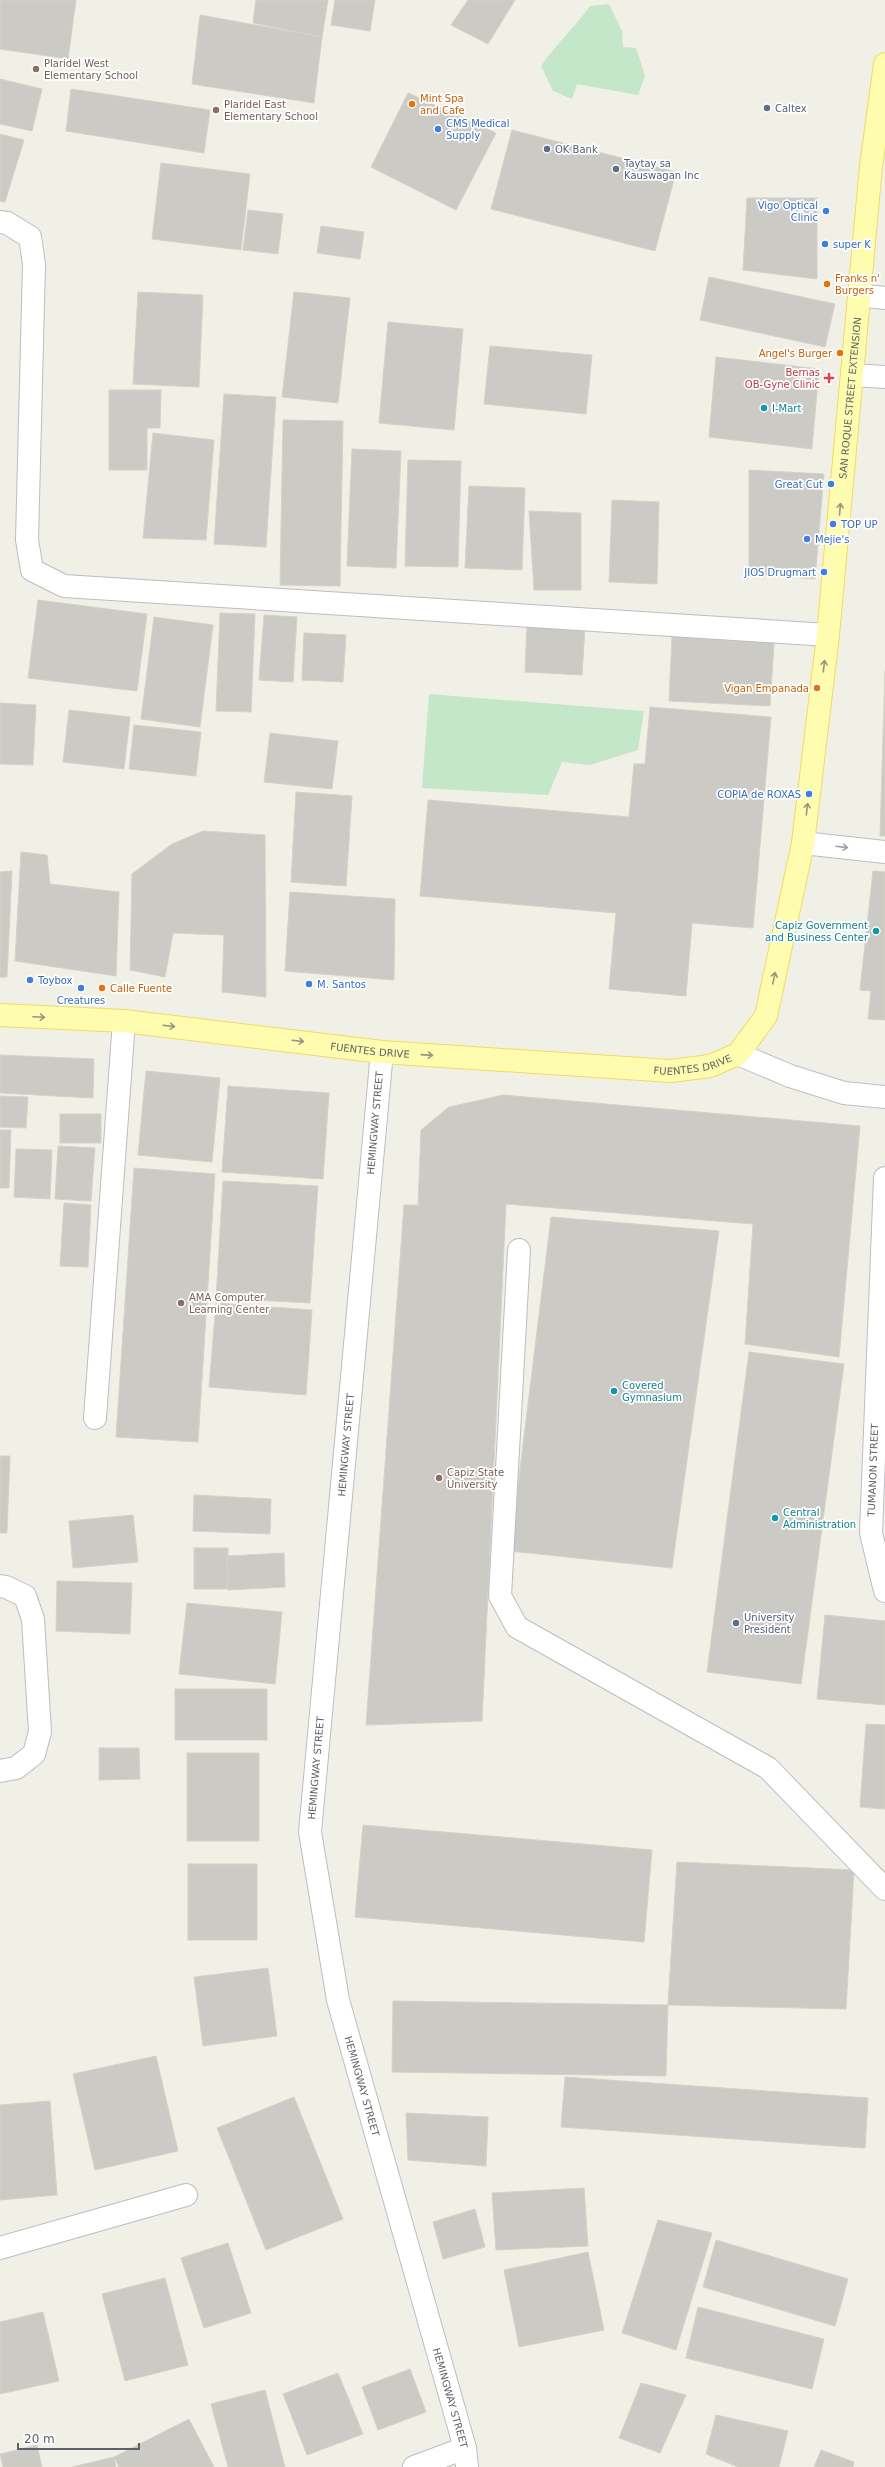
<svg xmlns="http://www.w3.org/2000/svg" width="885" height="2467" font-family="'DejaVu Sans',sans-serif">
<rect width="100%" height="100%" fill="#f0f0e7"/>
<!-- green -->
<g fill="#c4e7c9">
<path d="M609,4l13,27 1,16 13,1 9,28 -7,19 -61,-11 -5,15 -19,-8 -12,-25c15,-22 34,-39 49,-60z"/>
<polygon points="429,694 644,711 638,750 590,765 562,762 548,795 422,788"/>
</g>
<!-- building -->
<g fill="#cccac4" stroke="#d5d2c5">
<polygon points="0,0 76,0 68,59 0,49"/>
<polygon points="256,0 328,0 322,37 253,23"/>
<polygon points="335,0 375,0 370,31 331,25"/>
<polygon points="468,0 515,0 488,44 451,25"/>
<polygon points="200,15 322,37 314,103 192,84"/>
<polygon points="0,79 42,89 32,131 0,124"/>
<polygon points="71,89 210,110 204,153 66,131"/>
<polygon points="408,93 496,133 456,210 371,167"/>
<polygon points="512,130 676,172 655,251 491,209"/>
<polygon points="0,134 24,140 5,202 0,201"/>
<polygon points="161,163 250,174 241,250 152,239"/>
<polygon points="747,198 817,198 817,279 743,270"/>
<polygon points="248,210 283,214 278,254 243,250"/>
<polygon points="321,226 364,232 360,259 317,253"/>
<polygon points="709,277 835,304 825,347 700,320"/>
<polygon points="138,292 203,295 199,387 133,384"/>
<polygon points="294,292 350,298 338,403 282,397"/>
<polygon points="388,322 463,329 454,430 379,423"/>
<polygon points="490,346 592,355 586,414 484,404"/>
<polygon points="716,357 819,369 812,449 709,437"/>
<polygon points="109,390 161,390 160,428 147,428 147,470 109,470"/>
<polygon points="224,394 276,397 266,547 214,544"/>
<polygon points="283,420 343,421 340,586 280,585"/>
<polygon points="153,433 214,440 206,540 143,538"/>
<polygon points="352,449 401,451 396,568 347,566"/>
<polygon points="408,460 461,461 458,567 405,566"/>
<polygon points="749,470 824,474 815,579 749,574"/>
<polygon points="469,486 525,488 522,570 465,568"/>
<polygon points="612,500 659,502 657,584 609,582"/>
<polygon points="529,511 581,513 581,590 534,590"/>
<polygon points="38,600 147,614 137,691 28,678"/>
<polygon points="220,613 255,614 251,712 216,711"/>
<polygon points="264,615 297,617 293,682 259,680"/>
<polygon points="154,617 213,625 200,727 141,719"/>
<polygon points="527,625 585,627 582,675 525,672"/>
<polygon points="304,633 346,635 343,682 302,680"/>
<polygon points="672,637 774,643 770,706 669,701"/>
<polygon points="885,671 885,836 880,836"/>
<polygon points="0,703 36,705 33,765 0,764"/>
<polygon points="650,707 771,717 753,928 692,923 686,996 609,989 616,913 420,896 428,800 629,817 634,764 645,764"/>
<polygon points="69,710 130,717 124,769 63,762"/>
<polygon points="134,725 201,732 196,776 129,769"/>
<polygon points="270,733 338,741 332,789 264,782"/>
<polygon points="296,792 352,796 346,886 291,882"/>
<polygon points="203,831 265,835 266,997 222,992 224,935 173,933 165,977 130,970 132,874 172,844"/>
<polygon points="21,852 47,855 50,884 119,892 116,976 15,961"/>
<polygon points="12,871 7,977 0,977 0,872"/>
<polygon points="873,871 885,872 885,1020 868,1019 871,991 860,990"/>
<polygon points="290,892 395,899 394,980 285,971"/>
<polygon points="0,1055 94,1059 93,1098 0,1093"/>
<polygon points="146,1071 220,1078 212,1162 138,1155"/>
<polygon points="228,1086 329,1093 323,1179 222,1172"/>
<polygon points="503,1095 860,1126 839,1357 745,1344 753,1224 506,1204 482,1721 366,1725 404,1205 418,1205 421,1130 449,1107"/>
<polygon points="0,1096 28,1097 26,1128 0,1127"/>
<rect x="60" y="1114" width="41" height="29"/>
<polygon points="0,1130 11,1130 9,1188 0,1188"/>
<polygon points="58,1146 95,1148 91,1201 55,1199"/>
<polygon points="16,1149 52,1150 50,1199 14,1197"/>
<polygon points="134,1168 215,1174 198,1442 116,1437"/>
<polygon points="223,1181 318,1186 310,1303 216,1298"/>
<polygon points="64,1203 91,1205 88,1267 60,1266"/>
<polygon points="551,1217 719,1231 672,1568 510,1551"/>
<polygon points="216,1303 312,1310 306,1395 209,1387"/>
<polygon points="749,1352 844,1364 801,1684 707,1672"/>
<polygon points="0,1456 10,1456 7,1533 0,1533"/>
<polygon points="194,1495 271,1499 270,1534 193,1531"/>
<polygon points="133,1515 138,1562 73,1568 69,1521"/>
<rect x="194" y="1548" width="34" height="41"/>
<polygon points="284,1553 285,1587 228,1590 227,1556"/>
<polygon points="57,1581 132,1583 130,1634 56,1631"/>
<polygon points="187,1603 282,1612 275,1684 179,1674"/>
<polygon points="825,1615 885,1621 885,1705 817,1699"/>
<rect x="175" y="1689" width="92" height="51"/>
<polygon points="866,1724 885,1725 885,1809 860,1807"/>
<polygon points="99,1748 139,1748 140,1779 99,1780"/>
<rect x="187" y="1753" width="72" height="88"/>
<polygon points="363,1825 652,1850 644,1942 355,1917"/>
<polygon points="677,1862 854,1870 846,2009 668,2005"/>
<rect x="188" y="1864" width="69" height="76"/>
<polygon points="268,1968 277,2036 203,2046 194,1977"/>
<polygon points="393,2001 668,2005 666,2076 392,2072"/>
<polygon points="156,2056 178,2151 95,2170 73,2074"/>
<polygon points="565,2077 868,2098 865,2148 561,2127"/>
<polygon points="294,2097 343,2219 266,2250 217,2128"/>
<polygon points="50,2101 57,2195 0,2200 0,2105"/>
<polygon points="406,2113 488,2117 486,2166 408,2160"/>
<polygon points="584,2188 588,2246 496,2250 492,2193"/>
<polygon points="475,2209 485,2247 443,2259 433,2222"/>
<polygon points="658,2220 712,2233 676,2350 622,2333"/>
<polygon points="716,2240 848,2279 835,2326 703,2287"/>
<polygon points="228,2243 251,2313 204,2328 181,2258"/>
<polygon points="588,2252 604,2330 519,2347 504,2270"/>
<polygon points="165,2278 188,2365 125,2381 102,2294"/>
<polygon points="698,2307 824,2339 812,2389 686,2358"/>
<polygon points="43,2312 59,2381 0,2394 0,2322"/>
<polygon points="410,2369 426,2412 378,2430 362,2387"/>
<polygon points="338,2373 363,2434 307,2455 283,2394"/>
<polygon points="641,2383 686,2395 660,2453 619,2438"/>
<polygon points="265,2390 285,2467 228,2467 211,2404"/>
<polygon points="716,2415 788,2431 779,2467 738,2467 706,2454"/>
<polygon points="189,2419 214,2467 119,2467 114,2457"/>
<polygon points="37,2445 42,2467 3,2467 0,2454"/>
<polygon points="821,2450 854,2462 853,2467 814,2467"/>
<polygon points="114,2457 116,2467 72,2467"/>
</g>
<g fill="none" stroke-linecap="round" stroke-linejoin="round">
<defs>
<g id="lane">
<polyline points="859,295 885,298"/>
<polyline points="852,375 885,377"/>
<polyline points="519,1250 500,1596 517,1627 768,1768 885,1889"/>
<polyline points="95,1418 124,1021"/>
</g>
<g id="street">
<polyline points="0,222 7,223 30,237 34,264 27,540 32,570 64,586 828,635"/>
<polyline points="803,843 885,852"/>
<polyline points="0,1586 6,1587 25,1596 33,1619 40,1732 34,1754 16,1768 0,1771"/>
<polyline points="0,2248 186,2195"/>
<polyline points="414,2467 465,2448"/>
</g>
<g id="secondary">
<path id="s1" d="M382,1052l-72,780 28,168 127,448 2,19"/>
<polyline points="738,1054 790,1076 844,1093 885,1097"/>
<polyline points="885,1178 871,1533 885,1591"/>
</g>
<g id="primary">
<path id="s2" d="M0,1015l124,6 258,31 289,19 39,-5 28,-12 28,-38 37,-173 25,-208 43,-469 14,-102"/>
</g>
</defs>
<!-- lane casing -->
<use href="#lane" stroke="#bbbdc2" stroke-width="24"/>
<!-- street casing -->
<use href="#street" stroke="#bbbdc2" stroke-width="24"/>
<!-- secondary casing -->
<use href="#secondary" stroke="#bcbec4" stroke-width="24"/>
<!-- primary casing -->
<use href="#primary" stroke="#efdc61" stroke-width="24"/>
<!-- lane -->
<use href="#lane" stroke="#fff" stroke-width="22"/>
<!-- street -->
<use href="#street" stroke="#fff" stroke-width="22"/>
<!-- secondary -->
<use href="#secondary" stroke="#fff" stroke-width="22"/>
<!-- primary -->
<use href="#primary" stroke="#fefcaf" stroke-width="22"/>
</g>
<!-- one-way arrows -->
<defs><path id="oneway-shaft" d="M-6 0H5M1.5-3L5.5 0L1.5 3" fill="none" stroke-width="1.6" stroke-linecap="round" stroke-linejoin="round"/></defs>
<g stroke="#969780">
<use href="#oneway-shaft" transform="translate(840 509) rotate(-85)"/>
<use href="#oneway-shaft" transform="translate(824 666) rotate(-83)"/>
<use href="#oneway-shaft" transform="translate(807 809) rotate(-83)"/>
<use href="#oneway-shaft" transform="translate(774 978) rotate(-78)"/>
<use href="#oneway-shaft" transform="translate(39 1017) rotate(3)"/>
<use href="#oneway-shaft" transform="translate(169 1026) rotate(7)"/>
<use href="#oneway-shaft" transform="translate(298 1041) rotate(7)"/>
<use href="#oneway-shaft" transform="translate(427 1055) rotate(4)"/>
</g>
<use stroke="#9ea0a4" href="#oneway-shaft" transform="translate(842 847) rotate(7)"/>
<!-- markers -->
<g fill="#8d6e63" stroke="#fff" stroke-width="1.5">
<circle cx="36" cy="69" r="4"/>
<circle cx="216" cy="110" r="4"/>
<circle cx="181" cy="1303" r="4"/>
<circle cx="439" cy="1478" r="4"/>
</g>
<g fill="#e8710a" stroke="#fff" stroke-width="1.5">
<circle cx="412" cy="104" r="4"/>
<circle cx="827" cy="284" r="4"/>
<circle cx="840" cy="353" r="4"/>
<circle cx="817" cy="688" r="4"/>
<circle cx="102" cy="988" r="4"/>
</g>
<g fill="#5c6f8a" stroke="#fff" stroke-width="1.5">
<circle cx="767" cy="108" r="4"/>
<circle cx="547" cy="149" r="4"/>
<circle cx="616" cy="169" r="4"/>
<circle cx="736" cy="1623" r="4"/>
</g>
<g fill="#3f7fe0" stroke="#fff" stroke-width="1.5">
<circle cx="438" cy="129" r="4"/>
<circle cx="826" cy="211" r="4"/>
<circle cx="825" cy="244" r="4"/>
<circle cx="831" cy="484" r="4"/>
<circle cx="833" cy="524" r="4"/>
<circle cx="807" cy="539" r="4"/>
<circle cx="824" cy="572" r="4"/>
<circle cx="809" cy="794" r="4"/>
<circle cx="30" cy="980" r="4"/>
<circle cx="309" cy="984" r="4"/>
<circle cx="81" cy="988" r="4"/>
</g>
<path fill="#e0444e" stroke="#fff" stroke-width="1.5" d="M827 372h4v4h4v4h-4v4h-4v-4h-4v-4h4z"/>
<g fill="#0f9aa8" stroke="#fff" stroke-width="1.5">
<circle cx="764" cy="408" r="4"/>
<circle cx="876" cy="931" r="4"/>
<circle cx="614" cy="1391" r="4"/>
<circle cx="775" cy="1518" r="4"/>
</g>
<g text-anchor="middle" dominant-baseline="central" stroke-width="3.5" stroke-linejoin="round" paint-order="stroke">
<!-- education labels -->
<g font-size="10" fill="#785e54" stroke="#fff" text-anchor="start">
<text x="44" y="63">Plaridel West<tspan x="44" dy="12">Elementary School</tspan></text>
<text x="224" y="104">Plaridel East<tspan x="224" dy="12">Elementary School</tspan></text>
<text x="189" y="1297">AMA Computer<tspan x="189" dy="12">Learning Center</tspan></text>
<text x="447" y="1472">Capiz State<tspan x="447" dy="12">University</tspan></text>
</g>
<!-- food labels -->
<g font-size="10" fill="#c56008" stroke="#fff" text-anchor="start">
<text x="420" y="98">Mint Spa<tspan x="420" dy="12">and Cafe</tspan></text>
<text x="835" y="278">Franks n'<tspan x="835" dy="12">Burgers</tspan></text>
<text x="832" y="353" text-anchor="end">Angel's Burger</text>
<text x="809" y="688" text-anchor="end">Vigan Empanada</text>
<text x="110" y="988">Calle Fuente</text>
</g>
<!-- service labels -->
<g font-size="10" fill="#4e5e75" stroke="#fff" text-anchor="start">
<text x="775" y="108">Caltex</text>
<text x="555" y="149">OK Bank</text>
<text x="624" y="163">Taytay sa<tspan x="624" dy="12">Kauswagan Inc</tspan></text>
<text x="744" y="1617">University<tspan x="744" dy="12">President</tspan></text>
</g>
<!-- shop labels -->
<g font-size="10" fill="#366cbe" stroke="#fff" text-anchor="start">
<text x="446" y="123">CMS Medical<tspan x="446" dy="12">Supply</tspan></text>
<text x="818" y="205" text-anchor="end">Vigo Optical<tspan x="818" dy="12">Clinic</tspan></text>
<text x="833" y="244">super K</text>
<text x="823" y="484" text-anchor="end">Great Cut</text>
<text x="841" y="524">TOP UP</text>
<text x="815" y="539">Mejie's</text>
<text x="816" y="572" text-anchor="end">JIOS Drugmart</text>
<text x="801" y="794" text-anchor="end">COPIA de ROXAS</text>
<text x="38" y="980">Toybox</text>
<text x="317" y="984">M. Santos</text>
<text x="81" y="1000" text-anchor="middle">Creatures</text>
</g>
<!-- health labels -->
<g font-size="10" fill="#be3a42" stroke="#fff" text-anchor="end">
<text x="820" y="372">Bernas<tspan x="820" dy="12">OB-Gyne Clinic</tspan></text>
</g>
<!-- street labels -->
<g font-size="10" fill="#5e6167" stroke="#fff">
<text stroke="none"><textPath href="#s2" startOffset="1415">SAN ROQUE STREET EXTENSION</textPath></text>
<text stroke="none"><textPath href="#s2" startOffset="372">FUENTES DRIVE</textPath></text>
<text stroke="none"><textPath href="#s2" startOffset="696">FUENTES DRIVE</textPath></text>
<text transform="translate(375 1123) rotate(-85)">HEMINGWAY STREET</text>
<text transform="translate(346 1445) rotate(-85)">HEMINGWAY STREET</text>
<text transform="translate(873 1470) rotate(-88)">TUMANON STREET</text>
<text transform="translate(316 1768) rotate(-85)">HEMINGWAY STREET</text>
<text stroke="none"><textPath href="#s1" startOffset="1043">HEMINGWAY STREET</textPath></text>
<text stroke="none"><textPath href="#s1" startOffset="1367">HEMINGWAY STREET</textPath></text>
</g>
<!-- culture labels -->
<g font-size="10" fill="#0d838f" stroke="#fff" text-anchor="start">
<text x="772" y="408">I-Mart</text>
<text x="868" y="925" text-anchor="end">Capiz Government<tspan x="868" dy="12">and Business Center</tspan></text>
<text x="622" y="1385">Covered<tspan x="622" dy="12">Gymnasium</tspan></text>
<text x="783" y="1512">Central<tspan x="783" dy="12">Administration</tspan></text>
</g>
</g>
<!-- scale -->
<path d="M18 2443v6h121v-6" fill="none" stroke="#5e6167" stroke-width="2"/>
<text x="24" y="2443" font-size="12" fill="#5e6167" stroke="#ffffff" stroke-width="3" paint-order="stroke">20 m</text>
</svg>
